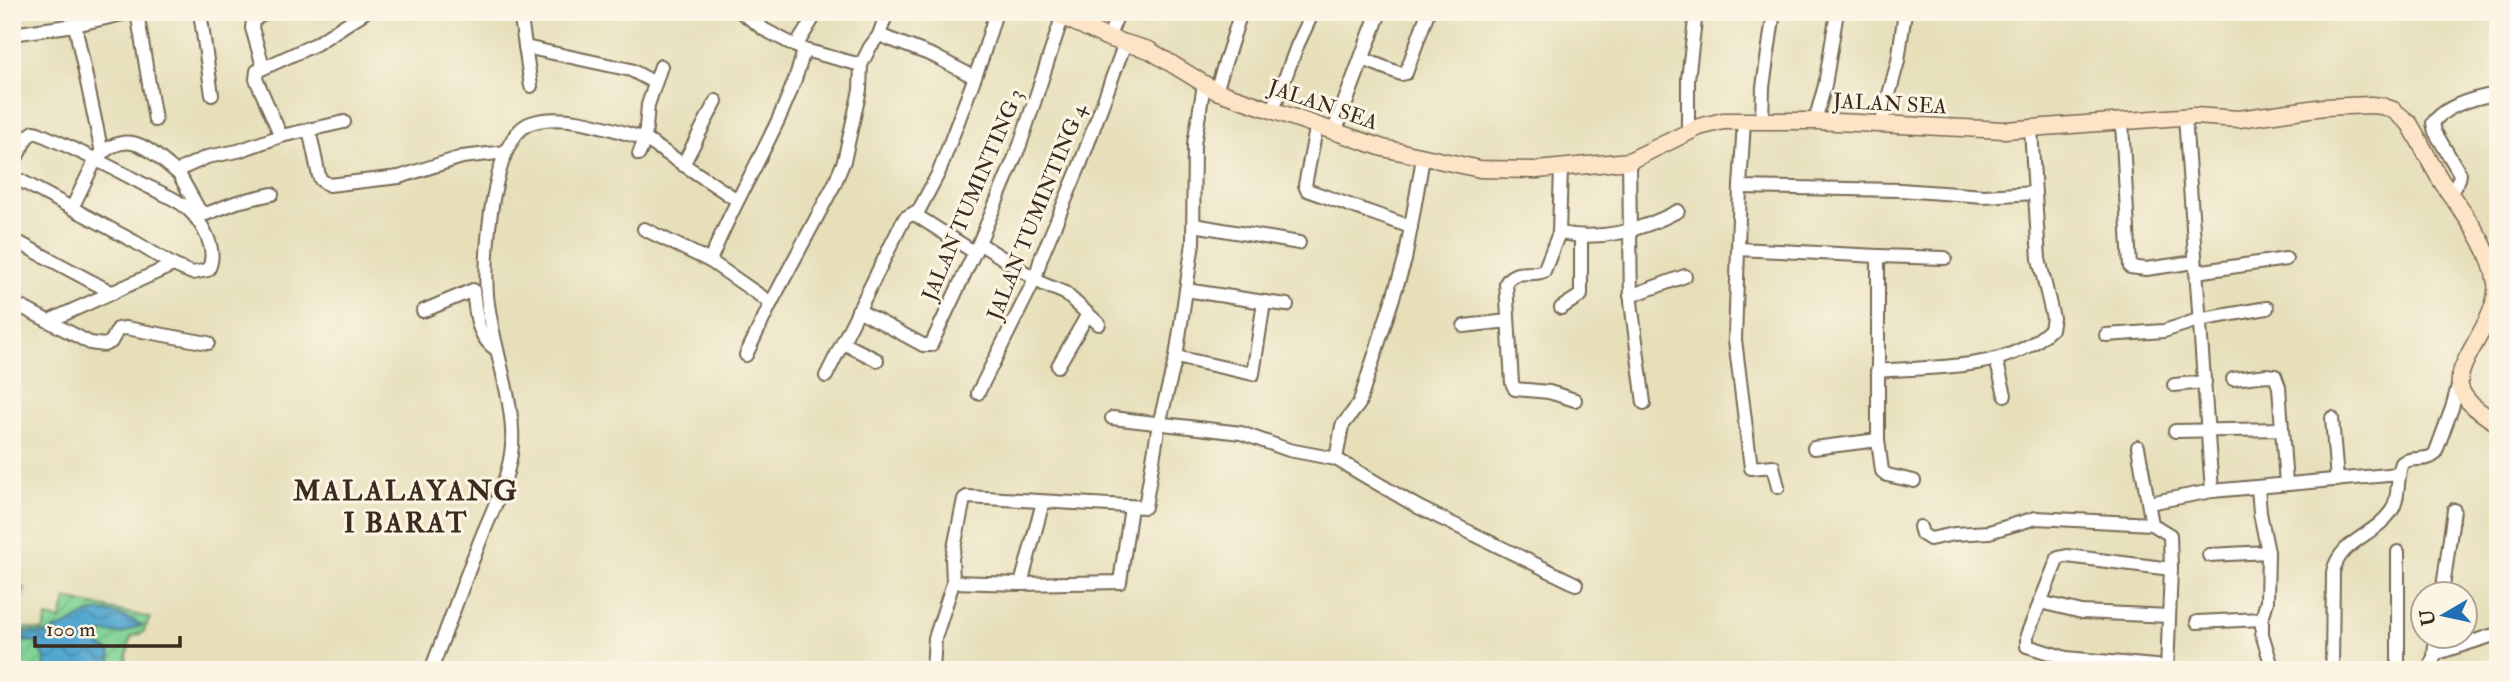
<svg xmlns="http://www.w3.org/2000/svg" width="2510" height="682" font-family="'IM FELL Double Pica',serif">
<defs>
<pattern id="garden-furrows" width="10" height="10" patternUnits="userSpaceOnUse" patternTransform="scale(1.75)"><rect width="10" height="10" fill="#80d395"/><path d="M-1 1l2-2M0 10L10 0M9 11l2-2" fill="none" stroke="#70b580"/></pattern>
<pattern id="water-waves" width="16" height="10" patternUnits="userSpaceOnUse" patternTransform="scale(1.75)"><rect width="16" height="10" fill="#53a7cf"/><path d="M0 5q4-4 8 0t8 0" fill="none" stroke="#4688a7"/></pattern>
</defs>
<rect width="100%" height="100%" fill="#fcf5e5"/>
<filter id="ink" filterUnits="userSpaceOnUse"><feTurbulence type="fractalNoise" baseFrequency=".0143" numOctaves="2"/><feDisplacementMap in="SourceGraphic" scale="14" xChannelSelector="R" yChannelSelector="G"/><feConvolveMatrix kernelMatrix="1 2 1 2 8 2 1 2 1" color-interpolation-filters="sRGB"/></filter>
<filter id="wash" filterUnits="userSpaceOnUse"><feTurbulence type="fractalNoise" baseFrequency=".00686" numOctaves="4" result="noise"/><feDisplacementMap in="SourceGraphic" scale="28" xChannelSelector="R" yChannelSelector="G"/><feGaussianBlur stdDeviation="1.57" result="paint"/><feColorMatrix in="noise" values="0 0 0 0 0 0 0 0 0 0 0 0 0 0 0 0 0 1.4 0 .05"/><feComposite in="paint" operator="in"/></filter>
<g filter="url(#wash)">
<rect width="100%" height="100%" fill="#e6dfba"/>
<!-- garden -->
<g fill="url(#garden-furrows)" stroke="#5e7e5a" stroke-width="2">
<polygon points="12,585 25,588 12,637"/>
<polygon points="66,599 150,618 143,633 131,637 124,670 16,670 25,628 43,631 47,617 61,620"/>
</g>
<!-- water -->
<path fill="url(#water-waves)" stroke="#476876" stroke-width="2" d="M100,611l21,4 21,10 -21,9 -18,-2 -4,13 11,7 3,18h-69l1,-12 -10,-16 -12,-1 2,-9 21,2c7,-7 13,-4 21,-9 16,-7 14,-11 33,-14z"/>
</g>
<g filter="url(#ink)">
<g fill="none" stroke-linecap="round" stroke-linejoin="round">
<defs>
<g id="minor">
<polyline points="137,12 155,120"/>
<polyline points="200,12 212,95"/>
<polyline points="520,12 531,86"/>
<polyline points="741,12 765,30 796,46"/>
<path d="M817,12l-21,34 8,4c-19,74 -66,139 -94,211l61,42 63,-118 10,-24 16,-71 1,-25 9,-18 9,-12 8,-23"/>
<polyline points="75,25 102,153"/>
<polyline points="12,34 75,25 132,12"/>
<polyline points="879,35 934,56 974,77"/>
<polyline points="1108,38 1119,12"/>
<polyline points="525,47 631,70 655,83"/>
<polyline points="804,50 861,65"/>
<polyline points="1363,59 1401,74 1406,73 1428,12"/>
<polyline points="263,66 252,28 253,21 265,12"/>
<polyline points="1216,91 1241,12"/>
<polyline points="1273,110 1297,46 1313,12"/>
<polyline points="2185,117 2212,491 2399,474"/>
<polyline points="1762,120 1763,87 1774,12"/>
<polyline points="1744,121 1740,187 1900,190 1984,196 2035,193"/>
<polyline points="1815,121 1825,85 1837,12"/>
<polyline points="2122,122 2130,267 2146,269 2195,262"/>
<polyline points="1317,124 1305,185 1307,190 1411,227"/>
<polyline points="1881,124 1898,61 1905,12"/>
<polyline points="309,129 319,176 321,180 329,185 399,177 462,157 506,152"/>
<polyline points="1688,132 1688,79 1696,12"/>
<polyline points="281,136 256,79 257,71 316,44 365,12"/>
<polyline points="639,154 645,139 737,200"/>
<polyline points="1423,158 1405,260 1359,404 1342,426 1336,459 1418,507 1576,584"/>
<polyline points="1629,161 1631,302 1644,403"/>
<polyline points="683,165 716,101"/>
<path d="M12,166l15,-29 7,-5 4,1c37,16 72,33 107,52 13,7 31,13 42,23 15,14 32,42 21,62l-16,3 -19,-8 -124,56"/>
<path d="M1561,168l-2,65c43,8 81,-2 119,-22"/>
<polyline points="179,174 199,210 206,214 237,202 272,194"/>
<polyline points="12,176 135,242 173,265"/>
<polyline points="1740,187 1735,340 1751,468 1773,466 1778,487"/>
<path d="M2450,194l9,-15 1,-5 -25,-42 -2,-9c11,-16 35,-23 53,-27"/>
<path d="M72,208l24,-49c33,-35 55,-7 83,15l4,-6 24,-11 31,-6 43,-15 63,-14"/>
<polyline points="914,214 974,252"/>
<polyline points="1194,225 1299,243"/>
<polyline points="644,229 710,261"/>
<path d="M1559,233l-15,38c-13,6 -29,-4 -38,12l6,100 3,6 34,3 26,8"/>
<polyline points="12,239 113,293"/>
<polyline points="979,243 1043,284 1065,293 1099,324"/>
<polyline points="1738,249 1878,256 1878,440 1882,471 1887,475 1914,481"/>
<polyline points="1878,256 1945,258"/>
<polyline points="2196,272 2286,259"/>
<polyline points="1186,290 1264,302"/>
<polyline points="1630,296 1685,276"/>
<polyline points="12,302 90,343 104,345 111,342 118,329 126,328 208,343"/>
<polyline points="1561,308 1581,295 1581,236"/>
<polyline points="858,310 923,345 931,345 979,243 1020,145 1062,18"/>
<path d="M423,311l50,-21c3,23 3,47 24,60"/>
<polyline points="1464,326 1508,321"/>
<polyline points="2106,335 2164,331 2198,320 2267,308"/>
<polyline points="843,343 877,360"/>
<polyline points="746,355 771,303"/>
<polyline points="1176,357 1253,374 1264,302 1287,305"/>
<polyline points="1996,359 2005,395"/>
<polyline points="1058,366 1088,314"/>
<path d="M1877,371c57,-5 131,1 174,-42l2,-11 -14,-59 -8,-130"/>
<polyline points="826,376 902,223 905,218 919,210 939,172 982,58 996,12"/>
<polyline points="2233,379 2267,375 2275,376 2279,387 2282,429"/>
<polyline points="2174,385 2205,382"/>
<polyline points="978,393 1035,279 1041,258 1080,165 1125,43"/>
<polyline points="1112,418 1241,433 1289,450 1336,459"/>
<polyline points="2332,418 2337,480"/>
<polyline points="2175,431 2282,429 2286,484"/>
<polyline points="2138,447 2152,524 2170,535 2171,569"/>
<polyline points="1814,448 1878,440"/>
<polyline points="2258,487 2260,513 2268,552 2267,601 2262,619 2262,634 2273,670"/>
<polyline points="2149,503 2212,491"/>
<polyline points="1920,527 1922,534 1930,539 1954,534 1989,532 2036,518 2152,524"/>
<polyline points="2398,552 2398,670"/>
<polyline points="2209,555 2268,552"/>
<polyline points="953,582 1021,584 1043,502"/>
<polyline points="1021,584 1120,582 1131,507"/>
<polyline points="2442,594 2454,510"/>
<polyline points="2040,602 2082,612 2169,616"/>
<polyline points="2197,622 2262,619"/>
<polyline points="2434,656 2436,636"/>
<polyline points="2166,667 2066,658 2027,646 2027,635 2058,558 2067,556 2171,569 2167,670"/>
<path d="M431,670c16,-41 31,-83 47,-124 12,-32 31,-65 34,-100 3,-47 -21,-103 -25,-151 -3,-38 4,-158 44,-172 32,-12 83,7 114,16l3,-34 13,-39"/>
<polyline points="933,670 935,638 953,583 952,558 964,499 967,497 1145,507 1159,424 1176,357 1193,243 1194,144 1204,85"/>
<path d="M2332,670l1,-98c7,-32 42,-36 59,-62 8,-13 4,-32 10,-47 11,-8 23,0 33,-9l17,-46 7,-26"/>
<polyline points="2431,670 2432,661 2437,653 2497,634"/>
</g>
<polyline id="tertiary" points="1335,130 1379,12"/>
<path id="secondary" d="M1052,12l56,26 41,12 67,41 167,57 97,21 57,1 92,-9 70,-34 24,-6h92l190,9 189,-14 45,3 85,-12 47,-2 11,1 11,4 16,13c11,18 20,38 31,56 21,33 50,63 56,104 5,38 -48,83 -34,109 7,14 23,23 36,32"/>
</defs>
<!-- minor casing -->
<use href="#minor" stroke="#776955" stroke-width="16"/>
<!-- tertiary casing -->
<use href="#tertiary" stroke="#776955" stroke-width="18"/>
<!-- secondary casing -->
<use href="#secondary" stroke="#776955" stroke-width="19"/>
<!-- minor -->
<use href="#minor" stroke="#fff" stroke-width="12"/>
<!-- tertiary -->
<use href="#tertiary" stroke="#fff" stroke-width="14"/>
<!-- secondary -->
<use href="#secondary" stroke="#fee4c6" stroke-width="16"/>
</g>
</g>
<g text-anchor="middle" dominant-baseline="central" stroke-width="6" stroke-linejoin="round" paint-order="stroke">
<!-- street labels -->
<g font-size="21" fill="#3b2a1e" stroke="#fcf5e5">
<text transform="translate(1890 104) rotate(3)">JALAN SEA</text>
<text transform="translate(1323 105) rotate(19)">JALAN SEA</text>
<text transform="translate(973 195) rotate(-67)">JALAN TUMINTING 3</text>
<text transform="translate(1037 212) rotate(-68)">JALAN TUMINTING 4</text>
</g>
<!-- district labels -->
<g font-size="28" font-weight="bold" letter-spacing="2" fill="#3b2a1e" stroke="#fcf5e5">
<text x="406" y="491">MALALAYANG<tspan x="406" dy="32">I BARAT</tspan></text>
</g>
</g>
<!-- margin -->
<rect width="2510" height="682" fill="none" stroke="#fcf5e5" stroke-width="42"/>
<!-- north arrow -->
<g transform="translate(2444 615) rotate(261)"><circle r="33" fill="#fcf5e5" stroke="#afa495" stroke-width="2"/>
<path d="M0-5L12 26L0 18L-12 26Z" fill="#1f6fb2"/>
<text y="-10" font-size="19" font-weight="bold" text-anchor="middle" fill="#3b2a1e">U</text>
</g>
<!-- scale -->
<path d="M35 636v10h145v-10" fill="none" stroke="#3b2a1e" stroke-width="3.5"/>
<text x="46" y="636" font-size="21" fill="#3b2a1e" stroke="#fcf5e5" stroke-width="5" paint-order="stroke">100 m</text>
</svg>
